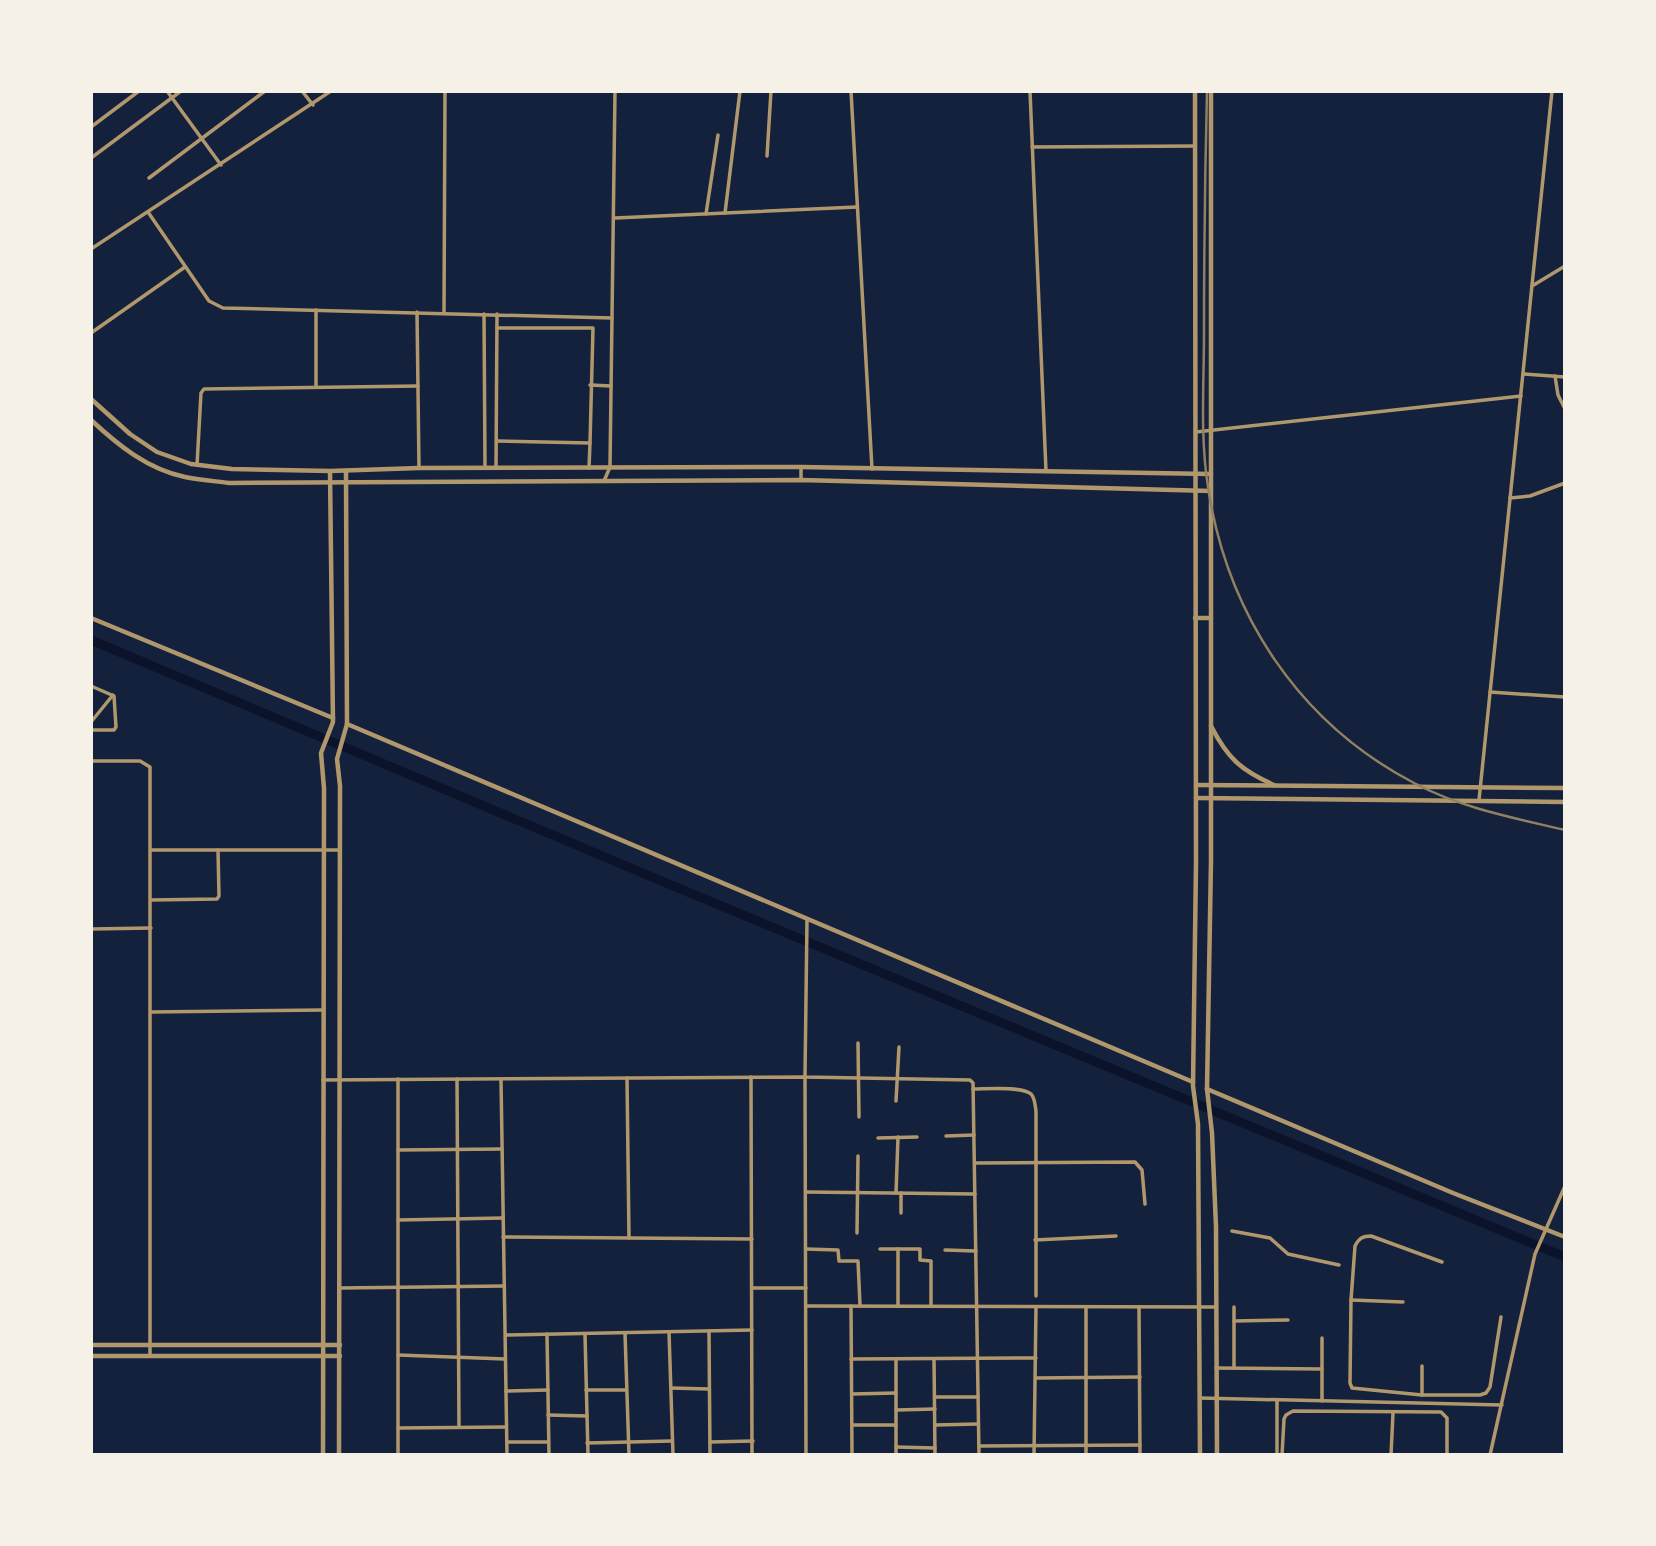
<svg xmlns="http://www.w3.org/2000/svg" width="1656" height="1546" font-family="'Fira Sans',sans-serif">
<rect width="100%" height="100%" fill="#14213d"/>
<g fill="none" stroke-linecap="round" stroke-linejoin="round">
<!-- canal -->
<polyline stroke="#0b132b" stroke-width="9" points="91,640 671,885 1565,1257"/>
<!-- minor -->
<g stroke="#b1986c" stroke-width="3.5">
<polyline points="167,91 221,165"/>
<polyline points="302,91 313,105"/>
<polyline points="851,91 872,469"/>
<polyline points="1030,91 1046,471"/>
<polyline points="91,127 139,91"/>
<polyline points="1032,147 1195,146"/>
<polyline points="767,156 771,91"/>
<polyline points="91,158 181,91"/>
<polyline points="149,178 265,91"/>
<polyline points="148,212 209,301 223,308 612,318"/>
<polyline points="725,213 740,91"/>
<polyline points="706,214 718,135"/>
<polyline points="615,218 857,207"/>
<polyline points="91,249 331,91"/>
<polyline points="1532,286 1565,266"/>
<polyline points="417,312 419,468"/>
<polyline points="444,313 445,91"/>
<polyline points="484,314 485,468"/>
<polyline points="497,328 593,328 590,443"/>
<polyline points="91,333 185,267"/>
<polyline points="1523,374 1565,377"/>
<polyline points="1555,376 1558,395 1565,409"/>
<polyline points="590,385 611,386"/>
<polyline points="316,387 316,310"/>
<polyline points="1196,432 1521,396"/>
<polyline points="497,441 590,443 589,468"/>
<polyline points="197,465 201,393 204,389 418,386"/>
<polyline points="801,467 801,480"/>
<polyline points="496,468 497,314"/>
<polyline points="604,481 610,467 615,91"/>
<polyline points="1510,498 1530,496 1565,483"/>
<polyline points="91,686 114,696 116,727 114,730 91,730"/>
<polyline points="1490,692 1565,697"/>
<polyline points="91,722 113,695"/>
<polyline points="91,761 140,761 150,767 150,1355"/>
<polyline points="1479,800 1552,91"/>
<polyline points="151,850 340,850"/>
<polyline points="151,900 217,899 219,896 218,850"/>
<polyline points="807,919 805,1077 970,1080 973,1083 979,1455"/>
<polyline points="91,929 151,928"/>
<polyline points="151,1012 323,1010"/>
<polyline points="858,1043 859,1117"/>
<polyline points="751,1077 752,1455"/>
<polyline points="627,1078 629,1238"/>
<polyline points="398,1079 398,1455"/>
<polyline points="457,1079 459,1427"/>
<polyline points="501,1079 507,1455"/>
<polyline points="323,1080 805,1077 806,1455"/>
<path d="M973,1089c13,0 49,-3 58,5 4,4 4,11 5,17v185"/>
<polyline points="896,1101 899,1047"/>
<polyline points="946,1136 974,1135"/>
<polyline points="878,1138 917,1137"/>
<polyline points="398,1150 502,1149"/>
<polyline points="976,1163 1135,1162 1142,1170 1145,1204"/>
<polyline points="806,1192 975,1194"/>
<polyline points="896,1193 898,1137"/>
<polyline points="901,1213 901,1193"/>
<polyline points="398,1220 503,1218"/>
<polyline points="1232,1231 1270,1238 1288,1254 1339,1265"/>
<polyline points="857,1233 858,1156"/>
<polyline points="503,1237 752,1239"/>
<polyline points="1035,1240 1116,1236"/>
<polyline points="806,1249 838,1250 839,1261 858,1261 860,1305"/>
<polyline points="880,1249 920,1249 920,1260 931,1261 931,1305"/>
<polyline points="898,1249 898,1306"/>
<polyline points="945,1250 976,1251"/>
<path d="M1442,1262l-71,-26c-8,0 -12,2 -16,10l-4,54 -1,83 2,5 70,7h58l6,-2 4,-6 11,-70"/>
<polyline points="340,1288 504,1286"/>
<polyline points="752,1288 806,1288"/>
<polyline points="1351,1300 1403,1302"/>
<polyline points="806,1306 1216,1307"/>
<polyline points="851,1306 852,1455"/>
<polyline points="1139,1307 1140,1455"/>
<polyline points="1234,1307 1234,1368"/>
<polyline points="1086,1308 1086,1455"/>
<polyline points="1234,1321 1288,1320"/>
<polyline points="709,1331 710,1455"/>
<polyline points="669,1332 673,1455"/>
<polyline points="625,1333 629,1455"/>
<polyline points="547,1334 549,1455"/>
<polyline points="585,1334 588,1455"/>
<polyline points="506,1335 752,1330"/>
<polyline points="1322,1338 1322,1401"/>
<polyline points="398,1355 505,1359"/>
<polyline points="851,1359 1036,1358"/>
<polyline points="896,1359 896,1455"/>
<polyline points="934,1359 935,1455"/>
<polyline points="1216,1368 1322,1369"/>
<polyline points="1036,1378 1140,1377"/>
<polyline points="671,1388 709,1389"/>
<polyline points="586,1390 626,1390"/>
<polyline points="506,1391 548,1390"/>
<polyline points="852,1394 896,1393"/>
<polyline points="1422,1395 1422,1366"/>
<polyline points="935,1397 978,1397"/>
<polyline points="1200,1398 1502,1405"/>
<polyline points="1277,1400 1277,1455"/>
<polyline points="896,1410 935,1409"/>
<polyline points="548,1415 587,1416"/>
<polyline points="853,1425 896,1425"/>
<polyline points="935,1425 978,1424"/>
<polyline points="398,1428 506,1427"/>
<polyline points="507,1442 548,1442"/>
<polyline points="710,1442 753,1441"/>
<polyline points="587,1443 672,1441"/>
<polyline points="979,1446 1140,1445"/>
<polyline points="896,1447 935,1448"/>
<polyline points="1034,1455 1036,1307"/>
<polyline points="1282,1455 1284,1419 1286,1415 1293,1411 1441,1412 1447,1418 1447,1455"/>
<polyline points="1294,1455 1328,1455"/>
<polyline points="1391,1455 1393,1413"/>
<polyline points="1490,1455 1535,1254 1565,1186"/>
</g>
<!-- tertiary -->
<g stroke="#b1986c" stroke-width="4.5">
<polyline points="1195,91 1196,862 1193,1086 1198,1124 1200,1455"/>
<polyline points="1211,91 1211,861 1207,1089 1212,1133 1216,1227 1217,1455"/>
<polyline points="91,399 130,434 157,452 191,464 232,469 330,471 419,468 801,467 1211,474"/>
<path d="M91,420c27,25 56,49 94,57 14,3 30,4 44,6l572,-3 410,11"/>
<polyline points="91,618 333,718"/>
<polyline points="1195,618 1211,618"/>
<polyline points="347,724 1193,1082"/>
<path d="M1211,726c17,33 30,44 63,59"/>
<polyline points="1196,785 1565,788"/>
<polyline points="1196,798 1565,802"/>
<polyline points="1207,1089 1453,1193 1565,1237"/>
<polyline points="91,1345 340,1345"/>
<polyline points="91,1356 340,1356"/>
<polyline points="323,1455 324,788 321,753 333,722 330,471"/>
<polyline points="339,1455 340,786 337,759 347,724 346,471"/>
</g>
<!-- rail -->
<path stroke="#918062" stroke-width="2.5" d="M1207,91c-2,81 -3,162 -3,243 0,50 -4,103 4,153 19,127 91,236 206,296 47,25 100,35 151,47"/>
</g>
<!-- border -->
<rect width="1656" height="1546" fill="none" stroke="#f6f1e7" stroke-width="186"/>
</svg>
